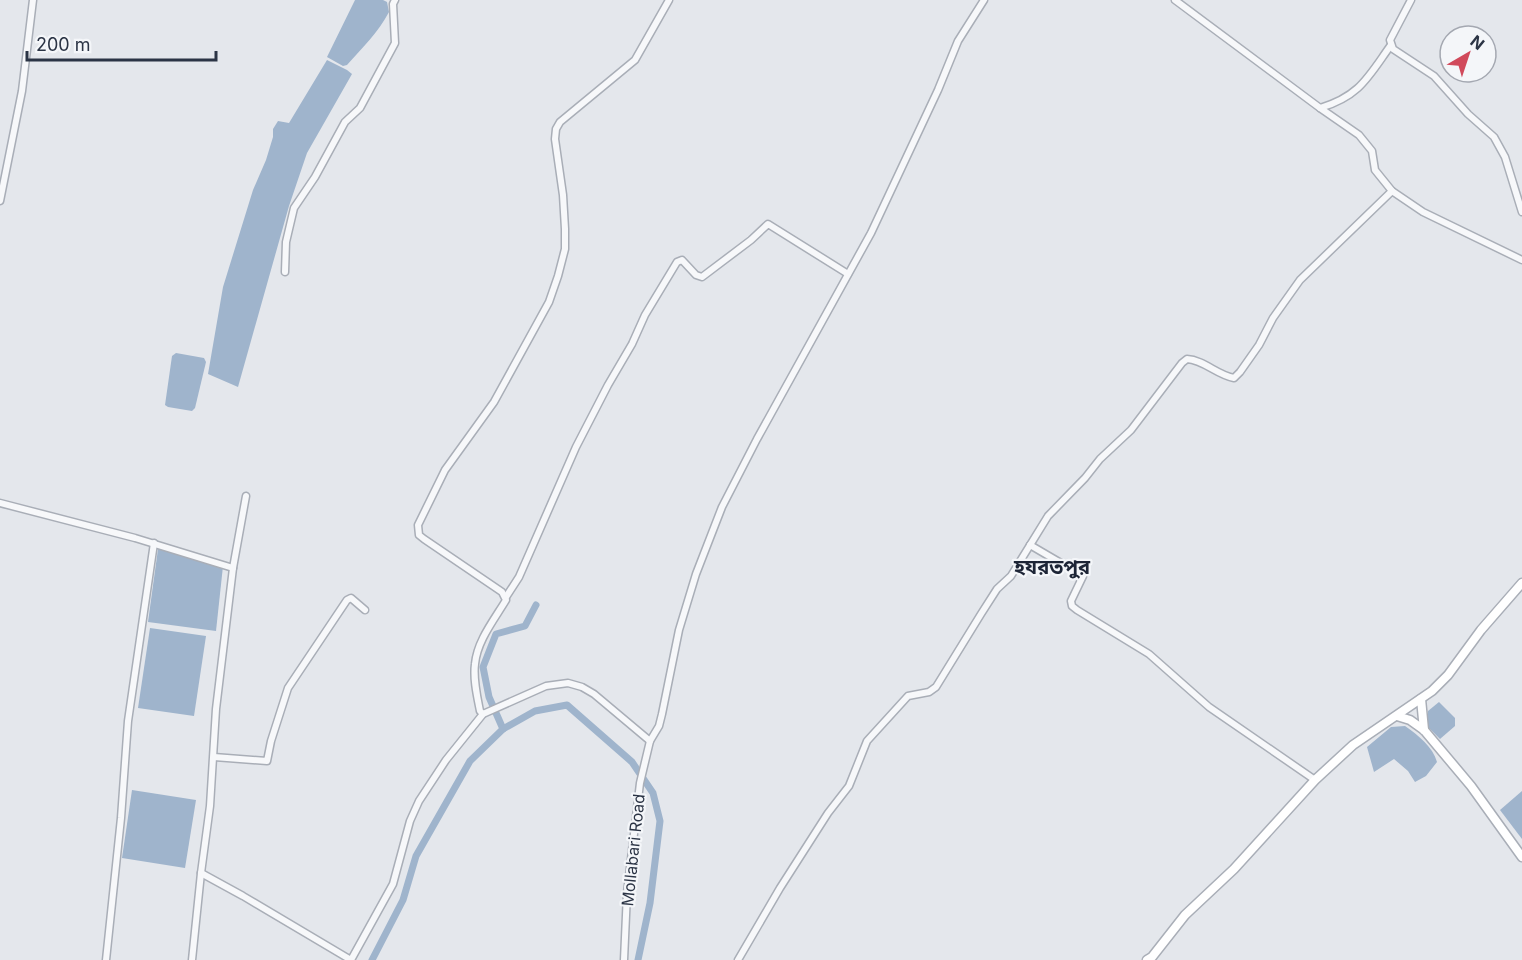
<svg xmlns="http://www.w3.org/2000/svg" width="1522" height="960" font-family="Inter,'Noto Sans Bengali',sans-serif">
<rect width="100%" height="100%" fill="#e4e7ec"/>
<!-- water -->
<g fill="#9fb4cc">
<path d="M355,0h28l4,2 2,10c-11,21 -27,36 -42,53l-4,1 -16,-9z"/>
<polygon points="327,60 347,70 352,74 307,153 289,206 238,387 208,374 223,287 253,190 266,160 273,137 273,129 278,121 289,123"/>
<polygon points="176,353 204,358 206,362 195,408 192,411 168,407 165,405 172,356"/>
<polygon points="158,549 223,566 216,631 148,622"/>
<polygon points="150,628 206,636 194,716 138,708"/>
<polygon points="1439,702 1455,718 1455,726 1440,739 1428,727 1428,711"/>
<path d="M1405,726c13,9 28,21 32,36l-11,14 -11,6 -7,-11 -14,-12 -20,13 -7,-25 24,-20z"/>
<polygon points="132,790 196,800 185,868 122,858"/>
<polygon points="1522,791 1522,839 1500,810"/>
</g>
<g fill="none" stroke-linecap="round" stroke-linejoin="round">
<!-- canal -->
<g stroke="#9fb4cc" stroke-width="7">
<polyline points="503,729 489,697 483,667 496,634 525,626 536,605"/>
<polyline points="372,960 403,900 416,856 470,761 503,729 535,711 567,705 632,762 653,793 660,821 650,903 638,960"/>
</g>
<defs>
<g id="street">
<polyline points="1175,0 1320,108 1359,135 1372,151 1375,170 1392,191 1423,212 1522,260"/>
<polyline points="1411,0 1390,40 1393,49 1434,76 1468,114 1494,137 1505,157 1522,212"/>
<path d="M1320,108c40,-12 48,-31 71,-63"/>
<polyline points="0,201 22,91 33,0"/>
<polyline points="285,272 286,242 294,208 315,177 345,122 360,108 395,43 393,4 395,0"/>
<polyline points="0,503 135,538 233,568"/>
<polyline points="1030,545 1083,576 1071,601 1072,606 1077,610 1149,654 1209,707 1315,780"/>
<polyline points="506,597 519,577 576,447 608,385 632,344 645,315 677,262 682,260 696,275 702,277 751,240 768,224 848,274"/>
<path d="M483,714l-3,-3c-3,-15 -7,-32 -5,-47 2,-23 19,-44 31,-64l-4,-8 -78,-53 -5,-4 -1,-10 27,-55 49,-68 55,-100 9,-26 7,-27v-20l-2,-34 -8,-56 1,-10 4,-7 75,-62 34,-60"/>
<polyline points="214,757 267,761 271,741 288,688 347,600 351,598 365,610"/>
<polyline points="201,873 243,896 351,960 393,884 410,821 419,801 446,760 483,714 546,686 568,683 582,687 594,694 650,741"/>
<polyline points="106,960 121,818 128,721 154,543"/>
<polyline points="192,960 201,873 210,806 216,709 233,568 246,496"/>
<polyline points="624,960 627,893 640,783 650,741 659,726 662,714 679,630 696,574 722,507 757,439 871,233 938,90 958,41 984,0"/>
<path d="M738,960l42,-72 48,-75 21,-27 18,-45 41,-45 21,-4 7,-5 45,-73 16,-25 14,-13 37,-60 37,-38 15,-19 31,-29 51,-67 5,-4c17,1 30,16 47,19l6,-6 19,-27 14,-27 27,-38 92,-89"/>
</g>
<g id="secondary">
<polyline points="1421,699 1424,730"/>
<polyline points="1397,716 1410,720 1424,730 1471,786 1522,857"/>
<polyline points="1147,960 1152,957 1185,915 1234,869 1315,780 1353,745 1432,691 1448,675 1481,630 1522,583"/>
</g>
</defs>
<!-- street casing -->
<use href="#street" stroke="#a9aeb7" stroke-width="9"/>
<!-- secondary casing -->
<use href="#secondary" stroke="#a9aeb7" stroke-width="11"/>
<!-- street -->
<use href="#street" stroke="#f7f8fa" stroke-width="6"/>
<!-- secondary -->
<use href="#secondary" stroke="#fff" stroke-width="8"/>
</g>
<g text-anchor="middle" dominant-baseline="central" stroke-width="4.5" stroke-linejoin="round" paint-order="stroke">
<!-- street labels -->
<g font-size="16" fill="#2b3445" stroke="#f4f6f9">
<text transform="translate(633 850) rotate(-84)">Mollabari Road</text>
</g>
<!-- quarter labels -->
<g font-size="20" font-weight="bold" fill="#1d2536" stroke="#f4f6f9">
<text x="1052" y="567">হযরতপুর</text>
</g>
</g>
<!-- north arrow -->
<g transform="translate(1468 54) rotate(39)"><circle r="28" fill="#f4f6f9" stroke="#a4a8b1" stroke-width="1.5"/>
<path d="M0-4.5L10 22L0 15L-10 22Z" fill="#d1495b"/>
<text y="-9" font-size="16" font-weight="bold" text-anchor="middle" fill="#2b3445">N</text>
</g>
<!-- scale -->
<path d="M27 51v9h189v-9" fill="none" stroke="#2b3445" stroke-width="3"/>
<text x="36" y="51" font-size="18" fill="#2b3445" stroke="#f4f6f9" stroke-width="4.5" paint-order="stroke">200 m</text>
</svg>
